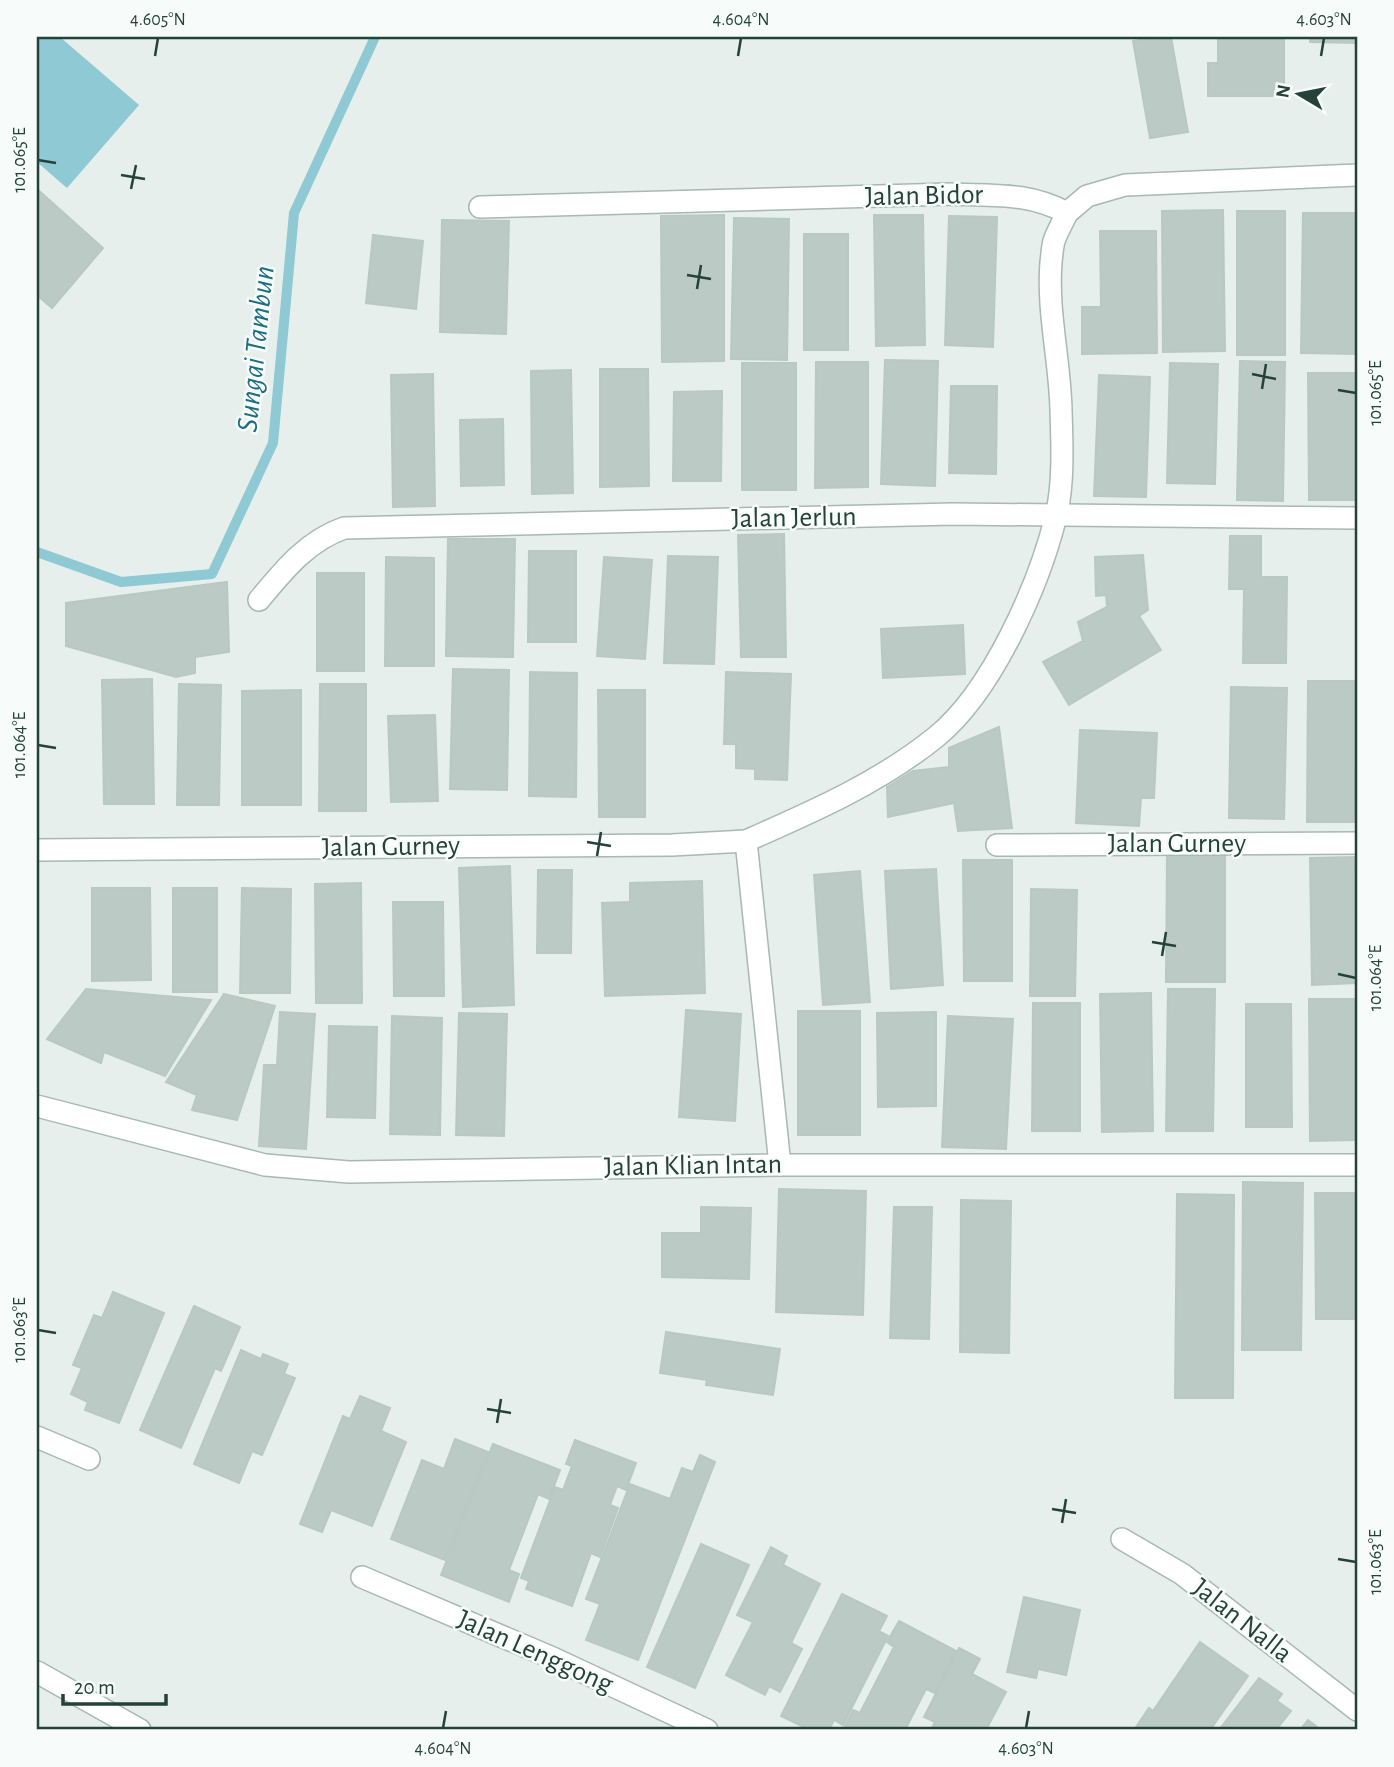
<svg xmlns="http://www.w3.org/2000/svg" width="1394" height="1767" font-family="'Alegreya Sans',sans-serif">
<rect width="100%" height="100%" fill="#e6efeb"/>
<!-- water -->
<polygon fill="#8ec9d4" points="37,37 60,37 139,105 67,188 37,162"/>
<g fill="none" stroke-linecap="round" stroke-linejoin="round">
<!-- stream -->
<polyline stroke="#8ec9d4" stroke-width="10" points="37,552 121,582 212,574 273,443 294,213 375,37"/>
</g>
<!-- building -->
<g fill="#bbcac4" stroke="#b8c9c2" stroke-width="2">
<polygon points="1157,37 1171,37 1188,132 1150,138 1133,41"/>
<polygon points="1218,37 1284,37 1284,96 1208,96 1208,63 1218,63"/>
<polygon points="1310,37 1357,37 1357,43 1310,42"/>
<polygon points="37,189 103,248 52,308 37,295"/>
<polygon points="1223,210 1225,351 1163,352 1162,211"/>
<rect x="1237" y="211" width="48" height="144"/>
<polygon points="1303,213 1357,213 1357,354 1301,353"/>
<polygon points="724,215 724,361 662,362 661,216"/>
<polygon points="874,215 923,215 925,345 876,346"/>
<polygon points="949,216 997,217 993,347 945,345"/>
<polygon points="734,218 789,219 787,360 731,359"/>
<polygon points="442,220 509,221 506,334 440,332"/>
<polygon points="1100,231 1156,231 1157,353 1082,354 1082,307 1101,307"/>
<rect x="804" y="234" width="44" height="116"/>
<polygon points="373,235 423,241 416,309 366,303"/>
<polygon points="885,360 938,361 935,486 881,484"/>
<polygon points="1240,361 1285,362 1283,501 1237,500"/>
<polygon points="816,362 868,362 868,487 815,488"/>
<rect x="742" y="363" width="54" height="127"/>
<polygon points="1170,363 1218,364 1215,484 1167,483"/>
<polygon points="600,369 648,369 649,486 600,487"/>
<polygon points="571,370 573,493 532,494 531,371"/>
<polygon points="1308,373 1357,373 1357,500 1309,500"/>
<polygon points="433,374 435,506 393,507 391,375"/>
<polygon points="1099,375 1150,377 1146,497 1094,496"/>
<polygon points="951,386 997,386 996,474 949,473"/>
<polygon points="722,391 721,481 673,481 674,392"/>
<polygon points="503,419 504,485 461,486 460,420"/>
<polygon points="784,534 786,657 741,657 738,535"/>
<polygon points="1230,536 1261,536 1261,577 1287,577 1286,663 1243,663 1244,589 1229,589"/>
<polygon points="448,539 515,539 513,657 446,656"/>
<polygon points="529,551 576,551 576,642 528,642"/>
<polygon points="1143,555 1148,610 1139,616 1161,650 1069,705 1043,662 1083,641 1078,622 1107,607 1106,595 1096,596 1095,557"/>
<polygon points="668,556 718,557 714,664 664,663"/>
<polygon points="386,557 434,558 434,666 385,666"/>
<polygon points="604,557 652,560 645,659 597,656"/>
<rect x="317" y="573" width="47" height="98"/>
<polygon points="227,582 229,652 195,657 195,673 176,677 66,646 66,603"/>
<polygon points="963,625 965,674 883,678 881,629"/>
<polygon points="453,669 509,670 507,790 450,789"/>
<polygon points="530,672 577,673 576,797 529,796"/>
<polygon points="726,672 791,674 787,780 755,779 755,769 736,768 736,744 724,744"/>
<polygon points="152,679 154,804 104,804 102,680"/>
<polygon points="1308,681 1355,681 1354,822 1307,822"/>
<polygon points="179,684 221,685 219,805 177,805"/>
<polygon points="320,684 366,684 366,811 319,811"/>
<polygon points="1231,687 1287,688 1284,819 1229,818"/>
<polygon points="301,690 301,805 242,805 242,691"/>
<polygon points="598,690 645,690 645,817 599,817"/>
<polygon points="435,715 438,801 391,802 388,716"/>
<polygon points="999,727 1012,828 958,831 954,803 888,817 887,787 913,771 949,767 949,748"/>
<polygon points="1080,730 1157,733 1154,798 1141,798 1139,826 1076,823"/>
<polygon points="1167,855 1225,855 1225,982 1166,982"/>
<polygon points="1354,857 1357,983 1312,985 1310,858"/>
<polygon points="963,860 1012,860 1012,981 964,981"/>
<polygon points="510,866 514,1005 463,1007 459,868"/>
<polygon points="936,869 943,985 891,989 885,871"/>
<polygon points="538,870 572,870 571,953 537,953"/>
<polygon points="860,871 870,1002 823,1005 814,875"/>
<polygon points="702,881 705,993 605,996 602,903 630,902 630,883"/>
<polygon points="361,883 362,1003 316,1003 315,884"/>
<polygon points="92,888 150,888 151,980 92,981"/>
<rect x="173" y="888" width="44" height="104"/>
<polygon points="242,888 291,889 290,993 240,993"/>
<polygon points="1031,889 1077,890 1075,996 1030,996"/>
<polygon points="393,902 443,902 444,996 394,996"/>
<polygon points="86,989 211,1000 165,1076 104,1052 101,1063 47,1039"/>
<polygon points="1168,989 1215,989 1213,1131 1166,1131"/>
<polygon points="1151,993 1153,1131 1102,1132 1100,994"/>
<polygon points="224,994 275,1006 237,1120 192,1110 197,1095 166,1082"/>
<polygon points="1309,999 1357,999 1357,1140 1310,1141"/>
<polygon points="1033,1003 1080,1003 1080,1131 1032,1131"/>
<polygon points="1246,1004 1291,1004 1292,1127 1246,1127"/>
<polygon points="686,1010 741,1014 735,1121 679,1117"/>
<rect x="798" y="1011" width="62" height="124"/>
<polygon points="280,1012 315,1014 306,1149 259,1146 264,1065 277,1065"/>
<polygon points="936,1012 936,1106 878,1107 877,1013"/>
<polygon points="459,1013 507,1014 504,1136 456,1135"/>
<polygon points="392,1016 442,1018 440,1135 390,1134"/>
<polygon points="948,1016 1013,1019 1006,1149 942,1147"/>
<polygon points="329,1026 377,1027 375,1118 327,1117"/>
<polygon points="1243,1182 1303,1183 1301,1350 1242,1350"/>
<polygon points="779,1189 866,1191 863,1315 776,1312"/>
<polygon points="1315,1193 1357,1193 1357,1319 1316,1319"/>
<polygon points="1177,1194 1234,1195 1233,1398 1175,1398"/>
<polygon points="961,1200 1011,1201 1009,1353 960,1352"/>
<polygon points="701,1207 751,1208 749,1279 662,1277 662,1233 701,1233"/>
<polygon points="894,1207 932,1207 929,1339 890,1338"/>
<polygon points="113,1292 164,1313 119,1423 85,1410 88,1402 71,1394 82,1368 73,1365 94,1315 102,1318"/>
<polygon points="194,1306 240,1327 221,1371 215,1368 181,1448 140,1430"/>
<polygon points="666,1332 780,1349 773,1395 706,1385 707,1380 660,1373"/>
<polygon points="241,1350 261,1359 263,1354 288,1364 284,1374 295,1378 262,1455 252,1451 239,1483 194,1464"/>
<polygon points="360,1396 390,1408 381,1431 406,1442 372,1526 331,1510 322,1532 300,1524 343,1416 350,1419"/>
<polygon points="455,1439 488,1452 445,1560 391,1539 422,1460 444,1469"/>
<polygon points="575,1440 636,1463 626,1490 617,1486 610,1505 618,1508 600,1557 591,1553 572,1606 526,1589 529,1581 521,1578 555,1487 563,1490 572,1466 566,1464"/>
<polygon points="493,1444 560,1470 549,1499 538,1494 509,1570 519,1574 509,1602 441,1575"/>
<polygon points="700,1455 715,1462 638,1660 586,1640 600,1604 586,1599 630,1484 670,1499 682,1468 693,1472"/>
<polygon points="701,1544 749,1565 695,1688 647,1667"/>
<polygon points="771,1547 787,1556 783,1565 820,1584 791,1643 802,1649 780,1692 769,1686 765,1695 726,1675 753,1622 737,1615"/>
<polygon points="842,1594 887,1616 879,1631 888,1636 843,1725 834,1720 829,1730 810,1730 781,1716"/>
<polygon points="1024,1597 1080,1610 1066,1675 1038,1669 1036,1678 1007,1672"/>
<polygon points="899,1621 956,1651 935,1693 926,1689 905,1730 843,1730 853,1710 860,1713 894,1647 887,1642"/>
<polygon points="1200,1642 1248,1676 1210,1730 1134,1730 1149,1708 1153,1711"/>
<polygon points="959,1648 980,1659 972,1674 1006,1692 986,1730 931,1730 935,1722 924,1717"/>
<polygon points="1259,1678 1282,1694 1277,1701 1291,1711 1276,1730 1219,1730"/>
<polygon points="1308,1720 1321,1730 1300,1730"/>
</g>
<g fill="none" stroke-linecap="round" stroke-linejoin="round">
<defs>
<g id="minor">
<path d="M480,207l470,-13c44,2 78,-2 117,19l20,-17 38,-11 232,-10"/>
<path d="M259,600c25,-30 48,-59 85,-72l609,-14 404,4"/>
<polyline points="997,845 1357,843"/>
<polyline points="37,850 672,845 746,841"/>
<polyline points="37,1106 265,1165 349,1172 780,1165 1357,1165"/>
<path d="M780,1165l-34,-324c66,-29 133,-58 190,-104 56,-45 103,-152 120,-221 8,-33 6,-72 5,-106 -1,-49 -14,-98 -10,-148 1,-6 1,-14 3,-21 3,-9 9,-19 13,-28"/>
<polyline points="37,1437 89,1459"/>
<polyline points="1122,1539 1182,1574 1357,1710"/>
<polyline points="362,1577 555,1659 707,1730"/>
<polyline points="37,1672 140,1730"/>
</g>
</defs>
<!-- minor casing -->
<use href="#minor" stroke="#a8b8b2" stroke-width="24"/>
<!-- minor -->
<use href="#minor" stroke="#fff" stroke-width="21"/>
</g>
<!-- ticks -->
<path fill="none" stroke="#24423a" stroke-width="2.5" d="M155,56l3,-18M738,56l3,-18M1321,56l3,-18M38,160l18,3M121,175l24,4M131,189l5,-24M687,275l24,4M697,289l4,-24M1252,374l24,5M1262,389l4,-25M1338,390l18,3M38,745l18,3M587,842l24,4M597,856l4,-24M1152,942l24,4M1162,956l4,-24M1338,974l18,4M38,1330l18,3M487,1409l24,4M497,1423l4,-24M1052,1509l24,4M1062,1523l4,-24M1338,1559l18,3M443,1728l3,-17M1026,1728l3,-17"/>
<g text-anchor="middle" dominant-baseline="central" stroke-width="5" stroke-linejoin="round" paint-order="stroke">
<!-- street labels -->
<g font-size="28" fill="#24423a" stroke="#f7fbf9">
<text transform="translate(924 196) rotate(-1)">Jalan Bidor</text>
<text transform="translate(794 518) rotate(-1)">Jalan Jerlun</text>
<text x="1177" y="844">Jalan Gurney</text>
<text transform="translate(391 847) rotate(-1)">Jalan Gurney</text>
<text transform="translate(693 1166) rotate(-1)">Jalan Klian Intan</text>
<text transform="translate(1242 1621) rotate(38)">Jalan Nalla</text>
<text transform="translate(535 1652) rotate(24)">Jalan Lenggong</text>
</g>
<!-- water labels -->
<g font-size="30" font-style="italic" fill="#1c6f80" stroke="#f7fbf9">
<text transform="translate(256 349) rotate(-84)">Sungai Tambun</text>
</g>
</g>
<!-- border -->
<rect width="1394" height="1767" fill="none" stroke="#f7fbf9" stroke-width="77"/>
<!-- north arrow -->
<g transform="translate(1299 94) rotate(280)" stroke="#f7fbf9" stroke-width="5" paint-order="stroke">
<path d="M0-5L12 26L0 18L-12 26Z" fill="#24423a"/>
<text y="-10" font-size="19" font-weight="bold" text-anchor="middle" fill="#24423a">N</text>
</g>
<!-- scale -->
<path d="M63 1694v10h103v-10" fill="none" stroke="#24423a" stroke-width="3.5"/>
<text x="74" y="1694" font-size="21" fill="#24423a" stroke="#f7fbf9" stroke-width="5" paint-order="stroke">20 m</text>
<rect x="38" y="38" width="1318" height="1690" fill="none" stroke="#24423a" stroke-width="2.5"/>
<g font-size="18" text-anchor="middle" fill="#24423a">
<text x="158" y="25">4.605°N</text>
<text x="741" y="25">4.604°N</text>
<text x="1324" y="25">4.603°N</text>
<text transform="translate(19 160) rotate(-90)" y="6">101.065°E</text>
<text transform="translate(1375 393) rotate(-90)" y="6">101.065°E</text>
<text transform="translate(19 745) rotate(-90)" y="6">101.064°E</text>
<text transform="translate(1375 978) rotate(-90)" y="6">101.064°E</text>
<text transform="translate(19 1330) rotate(-90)" y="6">101.063°E</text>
<text transform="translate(1375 1562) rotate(-90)" y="6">101.063°E</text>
<text x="443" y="1754">4.604°N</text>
<text x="1026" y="1754">4.603°N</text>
</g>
</svg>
